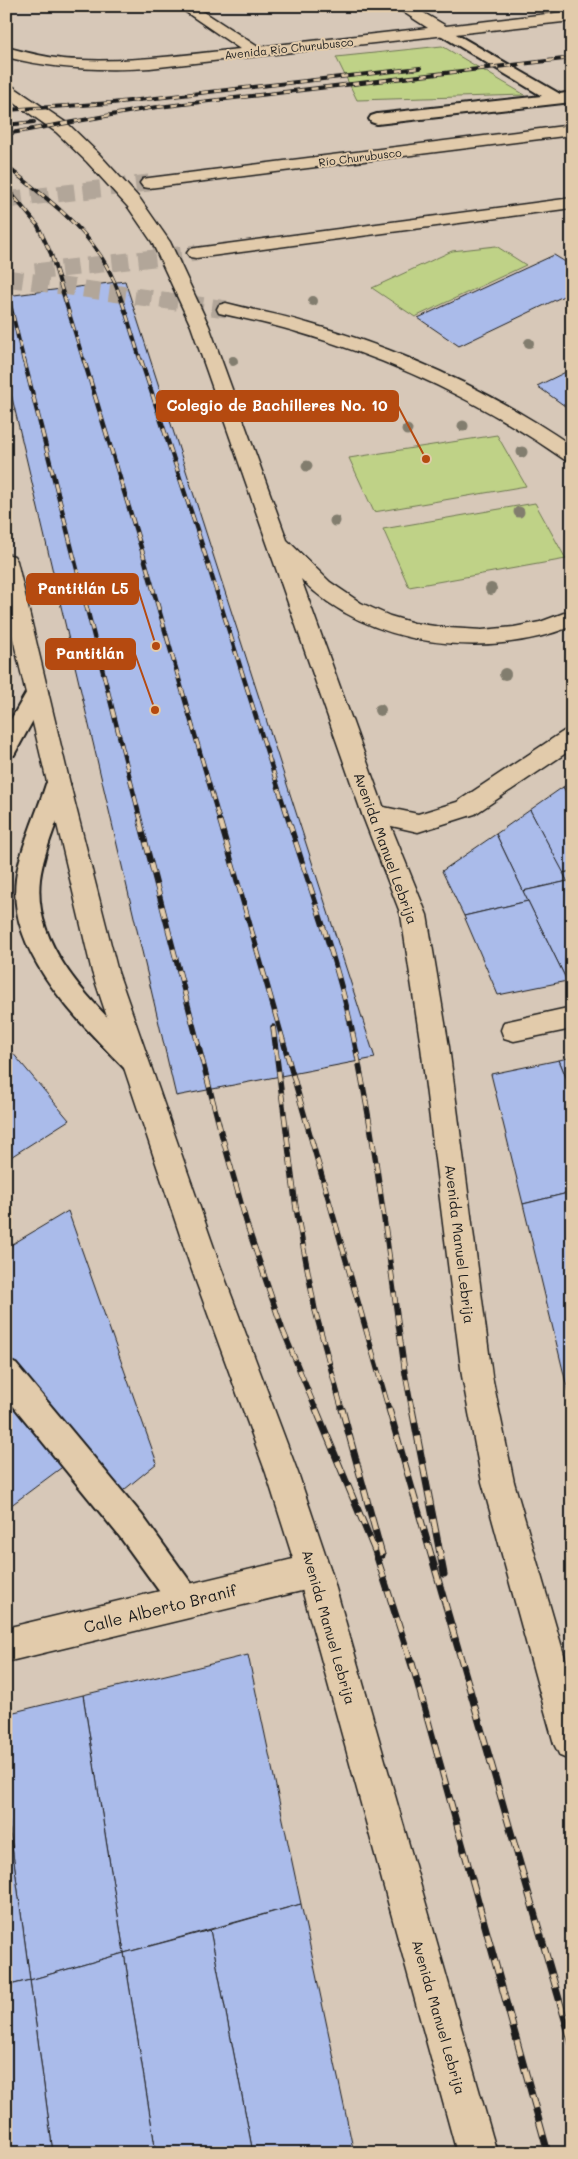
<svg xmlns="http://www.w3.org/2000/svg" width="578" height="2159" font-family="Mali,sans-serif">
<rect width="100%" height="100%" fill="#d7c8b8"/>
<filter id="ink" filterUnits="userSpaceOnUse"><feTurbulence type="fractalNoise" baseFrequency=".02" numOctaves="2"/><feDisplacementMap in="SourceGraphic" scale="10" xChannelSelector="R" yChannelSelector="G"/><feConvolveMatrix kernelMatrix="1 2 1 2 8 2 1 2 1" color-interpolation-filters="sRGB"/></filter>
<g filter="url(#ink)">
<!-- green -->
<g fill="#bfd287" stroke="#6e7752">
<polygon points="442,46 525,95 357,100 336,57"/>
<polygon points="496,246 526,265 415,317 372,288 452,251"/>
<polygon points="497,435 526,486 374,512 349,458"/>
<polygon points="535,503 566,559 409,587 383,529"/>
</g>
<!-- building -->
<g fill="#aabbea" stroke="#1c1c1c">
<polygon points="554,255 572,266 572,292 459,346 418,318"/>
<polygon points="125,281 375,1058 176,1096 6,372 6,296"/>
<polygon points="572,369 572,411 537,386"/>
<polygon points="572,781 572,802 563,787"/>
<polygon points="563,787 572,802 572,871 563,873 530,810"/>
<polygon points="530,810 568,881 523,891 496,834"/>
<polygon points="496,834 528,901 464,916 442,871"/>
<polygon points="572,871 572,889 563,873"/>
<polygon points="568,881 572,889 572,980 567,981 523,891"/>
<polygon points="528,901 567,981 498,995 464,916"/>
<polygon points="6,1045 69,1120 6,1160"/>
<polygon points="572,1057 572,1092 559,1060"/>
<polygon points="559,1060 572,1092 572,1192 523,1204 491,1074"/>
<polygon points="572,1192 572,1408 523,1204"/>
<polygon points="68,1211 157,1463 119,1494 6,1353 6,1248"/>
<polygon points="6,1398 69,1462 6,1509"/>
<polygon points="248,1655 301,1904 124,1953 83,1695"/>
<polygon points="83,1695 124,1953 30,1980 6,1802 6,1714"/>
<polygon points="6,1802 30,1980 6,1986"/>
<polygon points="301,1904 354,2153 253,2153 210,1930"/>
<polygon points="210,1930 253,2153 156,2153 124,1953"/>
<polygon points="124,1953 156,2153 53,2153 30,1980"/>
<polygon points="30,1980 53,2153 6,2153 6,1986"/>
</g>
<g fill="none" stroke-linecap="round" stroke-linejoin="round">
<!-- primary-tunnel -->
<g stroke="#b2a699" stroke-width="17" stroke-dasharray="17 9" stroke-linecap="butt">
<polyline points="6,200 149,183"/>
<polyline points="35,272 196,253"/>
<polyline points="6,278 226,309"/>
</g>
<defs>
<g id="lane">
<polygon points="442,26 560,94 572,92 572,102 377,124 371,122 369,119 371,116 377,114 542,96 437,33 435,30 437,27"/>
<polygon points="37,685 45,688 48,693 14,755 6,757 6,728 29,688"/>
<path d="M58,776l8,2 4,6c-9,29 -26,65 -30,95 -8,72 58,128 103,174l4,8 -4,8 -9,3 -9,-3c-47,-49 -118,-116 -109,-190 4,-30 21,-66 30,-95l4,-6z"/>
<polygon points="6,1360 16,1364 142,1515 197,1591 202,1602 197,1613 186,1618 175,1613 120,1537 6,1397"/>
</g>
<g id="street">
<path d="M177,6h18l63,41 170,-19 -34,-22h18l34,20 126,-15v10l-422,47c-50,3 -96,1 -144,-11v-10c19,5 38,10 57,12 59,5 118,-4 177,-10z"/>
<polygon points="572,729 572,749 475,814 418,832 365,820 362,814 365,808 374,805 418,814 457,802 564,731"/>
<polygon points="572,1007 572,1029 514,1041 504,1038 501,1030 504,1022"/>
<polygon points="314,1554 326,1559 331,1571 326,1583 314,1588 6,1662 6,1628"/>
</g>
<g id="primary">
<path d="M6,84l6,2 56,38 31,30 41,45 30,43 39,84 78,214 43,42 31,21 29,13 24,7 34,5 34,2 32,-3 26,-5 32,-12v16c-85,35 -206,21 -271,-47l85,235 41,101 22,132 43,329 22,106 58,200v79l-12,-5 -6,-12 -72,-262 -20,-106 -41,-329 -20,-132 -39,-101 -171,-488 -39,-84 -24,-35 -41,-45 -31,-30 -50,-35z"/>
<polygon points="572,125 572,135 149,188 143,187 140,183 143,179 149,178"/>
<polygon points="572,198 572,208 196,258 190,257 187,253 190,249 196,248"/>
<path d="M226,303c27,7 55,12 81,20 93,26 185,68 265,123v16l-7,-2c-81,-57 -172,-100 -268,-128 -25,-8 -52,-13 -78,-19l-2,-4 2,-4z"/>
<polygon points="6,554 14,556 17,561 70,784 118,972 220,1265 298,1473 331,1571 497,2153 457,2153 297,1571 266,1473 190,1265 92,972 6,609"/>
</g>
</defs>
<!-- lane casing -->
<use href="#lane" stroke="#1c1c1c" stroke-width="4"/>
<!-- street casing -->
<use href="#street" stroke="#1c1c1c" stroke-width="3"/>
<!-- primary casing -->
<use href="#primary" stroke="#1c1c1c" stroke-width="3"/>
<!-- lane -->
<use href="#lane" fill="#e2cbab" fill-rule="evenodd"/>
<!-- street -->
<use href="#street" fill="#e2cbab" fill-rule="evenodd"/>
<!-- primary -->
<use href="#primary" fill="#e2cbab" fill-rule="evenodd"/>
<defs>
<g id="rail-far3">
<polyline points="6,110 112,103 420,68"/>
<polyline points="6,125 34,122"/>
<polyline points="6,134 150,108 572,58"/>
<path d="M6,166c33,26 70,53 94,89 21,32 29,71 41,107"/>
<polyline points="6,187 38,226 51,254 84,362"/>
<polyline points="6,287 24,362"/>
</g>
<g id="rail-far2">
<polyline points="24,360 141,822"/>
<polyline points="84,360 143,554 220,822"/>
<polyline points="141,360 202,545 289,822"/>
</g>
<g id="rail-far1">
<polyline points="140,821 222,1136 248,1228 282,1328 316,1410"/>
<polyline points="220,821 389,1410"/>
<path d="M289,821c22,71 49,142 64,214 24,112 36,226 52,338l7,37"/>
<polyline points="273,1027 296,1208 315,1310 342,1410"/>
</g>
<g id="rail">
<polyline points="316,1409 375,1551 413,1669"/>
<polyline points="342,1409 382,1555"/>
<polyline points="389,1409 572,2044"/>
<polyline points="412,1409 444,1574"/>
<polyline points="412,1663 548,2153"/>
</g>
</defs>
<!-- rail-far3 casing -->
<use href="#rail-far3" stroke="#1c1c1c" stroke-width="4"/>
<!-- rail-far2 casing -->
<use href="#rail-far2" stroke="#1c1c1c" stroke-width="4.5"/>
<!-- rail-far1 casing -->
<use href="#rail-far1" stroke="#1c1c1c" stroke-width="5.5"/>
<!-- rail casing -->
<use href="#rail" stroke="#1c1c1c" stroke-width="7"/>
<!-- rail-far3 -->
<use href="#rail-far3" stroke="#e2cbab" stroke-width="2.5" stroke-dasharray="7" stroke-linecap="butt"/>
<!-- rail-far2 -->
<use href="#rail-far2" stroke="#e2cbab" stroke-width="3" stroke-dasharray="9" stroke-linecap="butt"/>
<!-- rail-far1 -->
<use href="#rail-far1" stroke="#e2cbab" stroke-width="4" stroke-dasharray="11" stroke-linecap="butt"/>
<!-- rail -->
<use href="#rail" stroke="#e2cbab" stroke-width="5" stroke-dasharray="14" stroke-linecap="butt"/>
</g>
<!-- trees -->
<g fill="#827d6e">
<circle cx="313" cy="301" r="5"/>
<circle cx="529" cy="343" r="5"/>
<circle cx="233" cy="361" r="5"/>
<circle cx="463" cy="426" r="5.5"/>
<circle cx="407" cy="430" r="5.5"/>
<circle cx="522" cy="452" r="5.5"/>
<circle cx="307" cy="466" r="5.5"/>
<circle cx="519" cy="512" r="5.5"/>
<circle cx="335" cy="521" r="5.5"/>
<circle cx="491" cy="589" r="6"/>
<circle cx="505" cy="674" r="6"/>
<circle cx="380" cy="710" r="6"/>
</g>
</g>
<g text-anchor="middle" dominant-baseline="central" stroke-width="4" stroke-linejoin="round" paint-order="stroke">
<!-- far-street labels -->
<g font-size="11" fill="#1c1c1c" stroke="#e2cbab">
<text transform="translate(289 48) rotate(-6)">Avenida Río Churubusco</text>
<text transform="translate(360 157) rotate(-7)">Río Churubusco</text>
</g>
<!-- street labels -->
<g font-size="14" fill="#1c1c1c" stroke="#e2cbab">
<text transform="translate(386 848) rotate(70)">Avenida Manuel Lebrija</text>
<text transform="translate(460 1244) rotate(83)">Avenida Manuel Lebrija</text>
<text transform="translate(329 1627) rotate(74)">Avenida Manuel Lebrija</text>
<text transform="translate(439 2017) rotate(74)">Avenida Manuel Lebrija</text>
</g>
<!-- near-street labels -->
<g font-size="16" fill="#1c1c1c" stroke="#e2cbab">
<text transform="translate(160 1608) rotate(-14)">Calle Alberto Branif</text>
</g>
</g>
<!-- callouts -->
<path fill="none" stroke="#b54a10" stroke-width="2" d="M426 459L398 406M156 646L138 589M155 710L135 654"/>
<g fill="#b54a10" stroke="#e2cbab" stroke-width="2">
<circle cx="426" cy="459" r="5"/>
<circle cx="156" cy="646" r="5"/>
<circle cx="155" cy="710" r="5"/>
</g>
<g fill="#b54a10" stroke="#b54a10" stroke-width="2">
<rect x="157" y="391" width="241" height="30" rx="5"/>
<rect x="27" y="574" width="111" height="30" rx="5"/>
<rect x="46" y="639" width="89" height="30" rx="5"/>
</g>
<g font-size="15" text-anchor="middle" font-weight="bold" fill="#fff">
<text x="277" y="411">Colegio de Bachilleres No. 10</text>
<text x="83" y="594">Pantitlán L5</text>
<text x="90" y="659">Pantitlán</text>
</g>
<!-- margin -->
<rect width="578" height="2159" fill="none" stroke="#e2cbab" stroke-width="25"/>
<rect x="12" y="12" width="553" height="2134" fill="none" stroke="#1c1c1c" stroke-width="2" filter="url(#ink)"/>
</svg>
